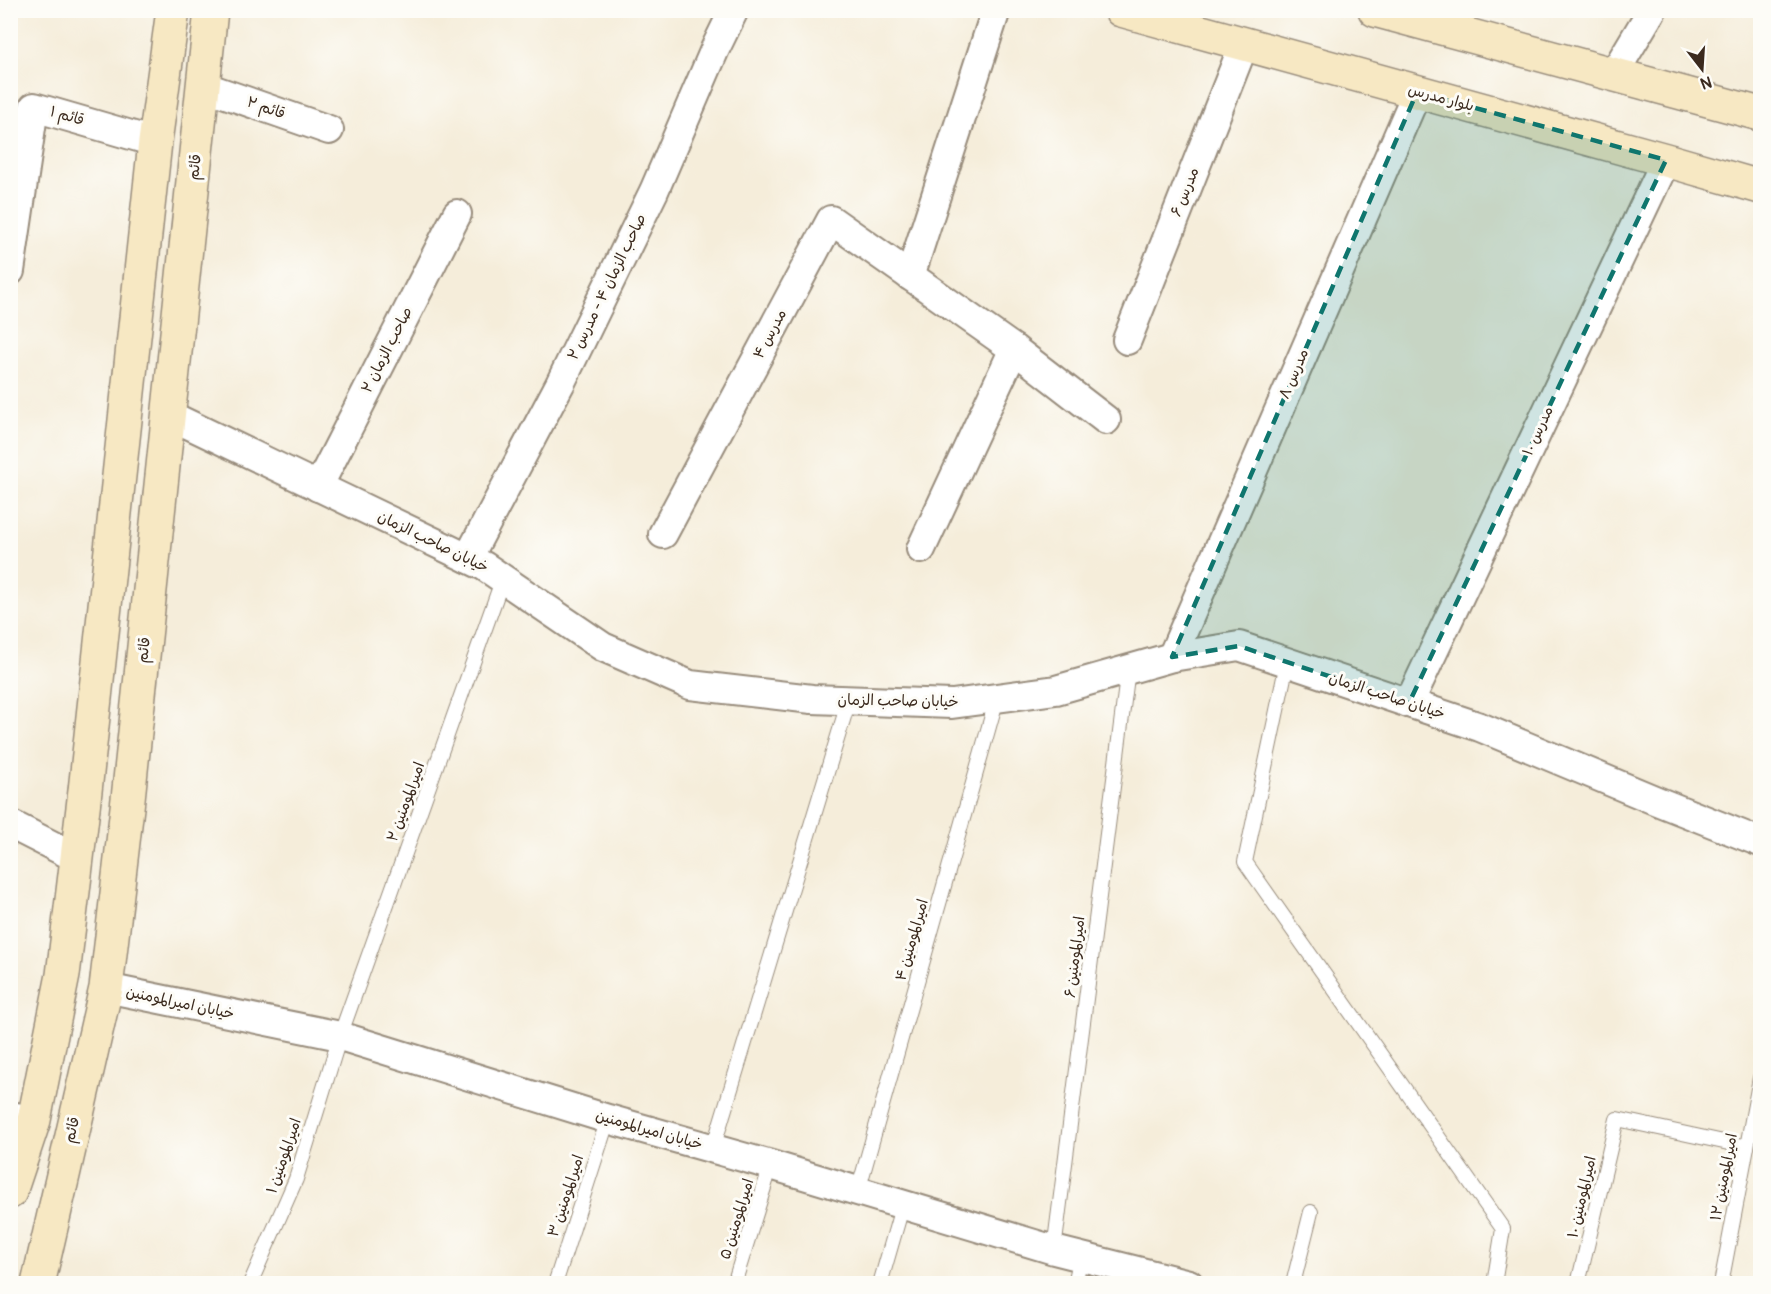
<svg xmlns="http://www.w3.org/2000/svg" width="1771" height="1294" font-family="Pangolin,'Playpen Sans Arabic',sans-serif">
<rect width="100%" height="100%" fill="#fdfcf7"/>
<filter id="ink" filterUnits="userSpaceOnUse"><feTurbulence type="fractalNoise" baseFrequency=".0167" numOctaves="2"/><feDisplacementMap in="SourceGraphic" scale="12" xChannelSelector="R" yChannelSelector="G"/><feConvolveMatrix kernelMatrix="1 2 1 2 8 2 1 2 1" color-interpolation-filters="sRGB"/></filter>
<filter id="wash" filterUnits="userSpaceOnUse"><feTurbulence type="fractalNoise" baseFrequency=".008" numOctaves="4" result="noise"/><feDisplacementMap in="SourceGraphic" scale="24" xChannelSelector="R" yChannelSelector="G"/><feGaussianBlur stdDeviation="1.35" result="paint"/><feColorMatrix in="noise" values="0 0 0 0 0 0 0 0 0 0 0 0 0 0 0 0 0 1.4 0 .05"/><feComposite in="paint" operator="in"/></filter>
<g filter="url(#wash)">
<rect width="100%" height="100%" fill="#f5edda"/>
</g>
<g filter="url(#ink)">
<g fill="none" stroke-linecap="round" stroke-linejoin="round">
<defs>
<g id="lane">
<polyline points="1287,663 1245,862 1503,1229 1494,1284"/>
<polyline points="713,1148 849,700"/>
<polyline points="858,1191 997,698"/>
<polyline points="1054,1250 1128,669"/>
<polyline points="250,1284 296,1179 340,1036 503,578"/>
<polyline points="555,1284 608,1119"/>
<polyline points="734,1284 771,1165"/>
<polyline points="880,1284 903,1204"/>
<polyline points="1075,1284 1081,1256"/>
<polyline points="1293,1284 1311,1212"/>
<polyline points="1578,1284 1617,1119 1747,1147"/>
<polyline points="1721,1284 1760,1078"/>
</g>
<g id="street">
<polyline points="1613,75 1652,10"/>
<polyline points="203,86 329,130"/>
<polyline points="10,271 34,107 155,142"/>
<polyline points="910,276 996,10"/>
<polyline points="1127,340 1244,44"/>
<polyline points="169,415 484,566 603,647 690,685 812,699 952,704 1056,690 1172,657 1239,646 1480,727 1657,801 1760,842"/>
<polyline points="318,487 457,214"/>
<polyline points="663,534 831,220 1014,349 1106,420"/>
<polyline points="921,549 1014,349"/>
<polyline points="468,558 560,384 654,191 715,49 734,10"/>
<polyline points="1172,657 1417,92"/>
<polyline points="1409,703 1666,160"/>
<polyline points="10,824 77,858"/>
<polyline points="106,988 340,1036 608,1119 771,1165 1054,1250 1189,1284"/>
<polyline points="10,1116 34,1120"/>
</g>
<g id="secondary">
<polyline points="1121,10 1666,160 1760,187"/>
<polyline points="1375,10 1760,114"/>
<polyline points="10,1192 34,1120 63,975 85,791 155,142 173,10"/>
<polyline points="38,1284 106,988 128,799 211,10"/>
</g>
</defs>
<!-- lane casing -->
<use href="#lane" stroke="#988c7c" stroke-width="16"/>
<!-- street casing -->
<use href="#street" stroke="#988c7c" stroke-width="32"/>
<!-- secondary casing -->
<use href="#secondary" stroke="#988c7c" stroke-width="36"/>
<!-- lane -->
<use href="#lane" stroke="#fff" stroke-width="14"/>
<!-- street -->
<use href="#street" stroke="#fff" stroke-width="28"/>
<!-- secondary -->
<use href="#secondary" stroke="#f7e8c3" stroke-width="33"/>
</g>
</g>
<!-- marked area -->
<path fill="#0f766e" fill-opacity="0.2" stroke="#0f766e" stroke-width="4.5" stroke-dasharray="12 8" stroke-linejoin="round" d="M1417,92l249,68 -257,543 -170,-57 -67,11z"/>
<g text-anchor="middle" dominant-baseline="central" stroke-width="6" stroke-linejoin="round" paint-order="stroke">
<!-- street labels -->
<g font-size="15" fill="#3b2a1e" stroke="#fdfcf7">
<text transform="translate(1441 98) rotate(15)">بلوار مدرس</text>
<text transform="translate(266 108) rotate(19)">قائم ۲</text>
<text transform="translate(67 116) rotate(16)">قائم ۱</text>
<text transform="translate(195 167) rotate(-84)">قائم</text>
<text transform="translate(1185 192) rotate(-68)">مدرس ۶</text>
<text transform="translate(607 287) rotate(-64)">صاحب الزمان ۴ - مدرس ۲</text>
<text transform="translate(770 334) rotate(-62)">مدرس ۴</text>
<text transform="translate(387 350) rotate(-63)">صاحب الزمان ۲</text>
<text transform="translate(1294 374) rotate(-67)">مدرس ۸</text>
<text transform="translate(1538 431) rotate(-65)">مدرس ۱۰</text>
<text transform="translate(433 542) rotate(26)">خیابان صاحب الزمان</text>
<text transform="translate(144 650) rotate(-84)">قائم</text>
<text transform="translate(1387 696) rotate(18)">خیابان صاحب الزمان</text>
<text transform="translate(898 701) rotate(1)">خیابان صاحب الزمان</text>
<text transform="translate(406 802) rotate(-70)">امیرالمومنین ۲</text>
<text transform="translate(912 940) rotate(-74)">امیرالمومنین ۴</text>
<text transform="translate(1075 957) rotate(-83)">امیرالمومنین ۶</text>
<text transform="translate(180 1003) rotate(12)">خیابان امیرالمومنین</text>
<text transform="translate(72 1130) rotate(-77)">قائم</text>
<text transform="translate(649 1130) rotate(16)">خیابان امیرالمومنین</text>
<text transform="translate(284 1156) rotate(-71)">امیرالمومنین ۱</text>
<text transform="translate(1724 1177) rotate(-79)">امیرالمومنین ۱۲</text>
<text transform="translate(566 1196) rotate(-72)">امیرالمومنین ۳</text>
<text transform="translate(1582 1197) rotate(-77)">امیرالمومنین ۱۰</text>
<text transform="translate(737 1219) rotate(-73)">امیرالمومنین ۵</text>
</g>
</g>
<!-- margin -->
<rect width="1771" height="1294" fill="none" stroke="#fdfcf7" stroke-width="36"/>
<!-- north arrow -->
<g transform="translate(1702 69) rotate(163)" stroke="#fdfcf7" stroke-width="4.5" paint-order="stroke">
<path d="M0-4.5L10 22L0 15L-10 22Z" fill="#3b2a1e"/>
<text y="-9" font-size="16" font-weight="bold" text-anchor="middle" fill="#3b2a1e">N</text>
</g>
</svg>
